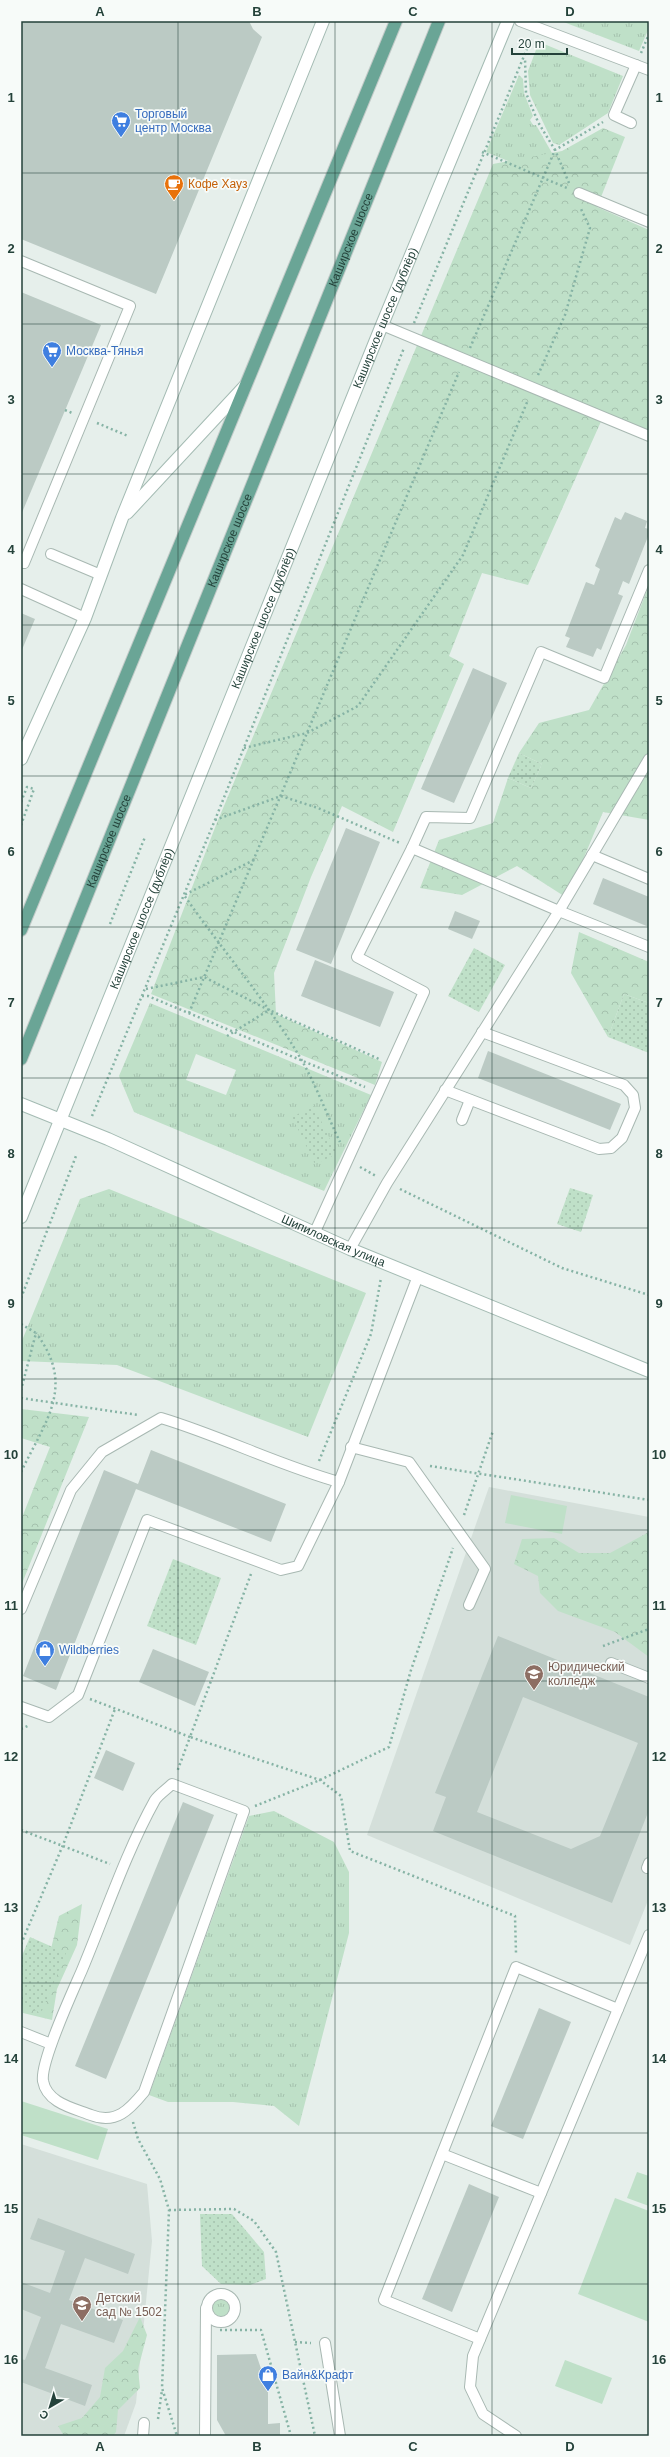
<svg xmlns="http://www.w3.org/2000/svg" width="670" height="2457" font-family="Helvetica,sans-serif">
<defs>
<pattern id="grass-tufts" width="24" height="20" patternUnits="userSpaceOnUse"><rect width="24" height="20" fill="#bfe0c8"/><path d="M3 7l-1-3M5 7V3M7 7l1-3M15 17l-1-3M17 17v-4M19 17l1-3" fill="none" stroke="#a4c1ad"/></pattern>
<pattern id="forest-crowns" width="20" height="18" patternUnits="userSpaceOnUse"><rect width="20" height="18" fill="#bfe0c8"/><path d="M2 6a3 3 0 1 1 6 0M12 15a3 3 0 1 1 6 0" fill="none" stroke="#a4c1ad"/></pattern>
<pattern id="park-dots" width="8" height="8" patternUnits="userSpaceOnUse"><rect width="8" height="8" fill="#bfe0c8"/><path d="M2 2h.1M6 6h.1" fill="none" stroke="#a4c1ad" stroke-width="1.8" stroke-linecap="round"/></pattern>
</defs>
<rect width="100%" height="100%" fill="#e6efeb"/>
<!-- built -->
<g fill="#d4dfda">
<polygon points="489,1487 649,1517 649,1898 630,1945 367,1835"/>
<polygon points="21,2144 147,2184 152,2241 136,2403 124,2436 21,2436"/>
</g>
<!-- grass -->
<g fill="url(#grass-tufts)" fill-rule="evenodd">
<polygon points="561,21 649,21 649,28 639,51"/>
<polygon points="539,42 623,76 608,113 559,145 553,143 530,95 528,71"/>
<polygon points="519,75 523,79 524,93 533,116 530,120 533,125 536,125 552,153 544,172 540,174 486,152"/>
<path d="M150,1003l221,92 -47,96 -190,-79 -15,-36zM196,1054l40,16 -10,25 -40,-15z"/>
<polygon points="109,1189 366,1293 308,1437 117,1365 21,1361 21,1343 80,1199"/>
<polygon points="274,1811 334,1842 349,1872 349,1933 299,2126 274,2106 233,2102 168,2102 149,2095 249,1816"/>
<circle cx="220" cy="2308" r="10"/>
</g>
<!-- forest -->
<g fill="url(#forest-crowns)">
<polygon points="603,128 625,137 597,207 649,230 649,436 603,417 528,585 482,573 449,656 464,664 393,832 342,806 311,877 274,973 276,1014 382,1062 375,1085 151,994 216,825 493,164 562,151"/>
<polygon points="649,585 649,820 603,812 567,898 517,866 462,895 420,888 439,840 493,823 508,778 531,788 542,764 519,753 539,723 589,710 626,645"/>
<polygon points="579,932 649,962 649,1003 624,994 608,1037 571,973"/>
<polygon points="21,1409 89,1417 21,1586 21,1520 50,1447 21,1438"/>
<polygon points="649,1532 649,1657 615,1632 558,1611 540,1593 538,1576 514,1564 522,1539 554,1538 579,1553 610,1553"/>
<polygon points="82,1904 77,1945 57,1989 52,2020 23,2013 21,1996 48,1961 59,1916"/>
<polygon points="140,2317 147,2335 138,2369 140,2388 118,2410 116,2432 113,2436 64,2436 58,2426 82,2418 100,2397 105,2368 123,2351"/>
</g>
<!-- park -->
<g fill="url(#park-dots)">
<polygon points="519,753 542,764 531,788 508,778"/>
<polygon points="474,948 505,965 479,1012 448,996"/>
<polygon points="624,994 649,1003 649,1053 608,1037"/>
<polygon points="314,1106 337,1154 315,1164 292,1117"/>
<polygon points="570,1188 593,1195 581,1232 557,1224"/>
<polygon points="173,1559 221,1578 196,1645 147,1626"/>
<polygon points="30,1937 66,1953 41,2013 21,2004 21,1958"/>
<polygon points="200,2214 232,2214 264,2252 266,2279 250,2285 221,2284 202,2266"/>
</g>
<!-- garden -->
<g fill="#bfe0c8">
<polygon points="511,1495 567,1506 562,1534 505,1523"/>
<polygon points="21,2101 108,2129 98,2160 21,2135"/>
<polygon points="637,2172 649,2176 649,2206 627,2198"/>
<polygon points="615,2198 649,2211 649,2322 578,2294"/>
<polygon points="565,2360 612,2378 602,2404 555,2386"/>
</g>
<!-- building -->
<g fill="#bbcac4" fill-rule="evenodd">
<polygon points="21,21 249,21 253,29 262,37 156,294 21,239"/>
<polygon points="21,292 101,325 21,515"/>
<polygon points="625,512 647,521 645,528 649,529 649,534 629,584 623,581 618,594 623,596 601,650 597,648 593,657 566,647 570,638 565,636 586,582 594,585 600,569 595,566 615,517 621,520"/>
<polygon points="21,613 35,619 21,652"/>
<polygon points="473,668 507,683 454,803 421,789"/>
<polygon points="346,828 380,842 331,964 296,950"/>
<polygon points="603,878 649,897 649,927 593,904"/>
<polygon points="455,911 480,921 472,939 448,929"/>
<polygon points="315,960 394,992 380,1027 301,996"/>
<polygon points="488,1051 621,1104 610,1130 478,1078"/>
<polygon points="151,1450 286,1504 271,1542 136,1489 56,1690 23,1676 104,1470 138,1484"/>
<path d="M498,1636l151,61v113l-37,93 -179,-72 13,-34 -11,-4zM523,1697l115,46 -38,93 -29,13 -94,-37z"/>
<polygon points="153,1649 209,1672 195,1706 139,1682"/>
<polygon points="106,1750 135,1763 123,1791 94,1778"/>
<polygon points="183,1802 214,1815 106,2079 75,2066"/>
<polygon points="539,2008 571,2022 523,2139 491,2126"/>
<polygon points="469,2184 499,2197 452,2312 422,2299"/>
<polygon points="38,2218 135,2254 128,2274 85,2258 69,2300 123,2320 114,2343 61,2324 45,2368 92,2385 85,2406 21,2382 21,2359 25,2360 41,2317 21,2309 21,2282 50,2293 65,2251 30,2239"/>
<polygon points="256,2354 268,2389 268,2424 280,2423 280,2436 226,2436 217,2420 217,2355"/>
</g>
<g fill="none" stroke-linecap="round" stroke-linejoin="round">
<defs>
<g id="lane">
<polyline points="520,21 649,70"/>
<polyline points="631,123 614,115 636,65"/>
<polyline points="579,193 649,222"/>
<polyline points="21,261 130,306 24,563 21,562"/>
<polyline points="382,325 649,436"/>
<polyline points="51,554 101,575"/>
<polyline points="21,589 85,618"/>
<polyline points="412,848 426,817 470,818 541,652 604,678 649,570"/>
<polyline points="592,855 649,879"/>
<polyline points="445,1090 599,1149 611,1148 622,1138 635,1108 633,1095 624,1085 482,1032"/>
<polyline points="462,1120 470,1100"/>
<polyline points="314,1234 424,992 357,957 412,848 559,911 649,759"/>
<polyline points="350,1249 387,1183 559,911 649,947"/>
<polyline points="351,1447 409,1462 485,1569 469,1605"/>
<path d="M21,1609l50,-119 31,-38 59,-34c60,18 117,47 178,64"/>
<polyline points="611,1663 649,1678"/>
<polyline points="21,1707 49,1717 78,1695 147,1520 281,1570 298,1566 339,1482 418,1276"/>
<path d="M172,1784l72,27 -100,281c-14,17 -28,33 -53,23 -18,-7 -44,-12 -48,-34 -3,-19 30,-90 39,-111 23,-55 44,-118 73,-170 4,-6 12,-11 17,-16z"/>
<polyline points="647,1868 649,1863"/>
<polyline points="21,2032 51,2044"/>
<polyline points="442,2154 541,2193"/>
<circle cx="221" cy="2308" r="14"/>
<polyline points="480,2339 384,2300 516,1967 618,2009"/>
<polyline points="325,2343 340,2436"/>
<polyline points="143,2436 144,2423"/>
<polyline points="205,2436 206,2308"/>
<polyline points="516,2436 483,2414 470,2387 473,2356 649,1935"/>
</g>
<g id="secondary">
<polyline points="127,513 245,386"/>
<polyline points="21,759 85,618 122,518 323,21"/>
<path id="s1" d="M21,1104l87,35 242,110 299,122"/>
<path id="s2" d="M21,1217l361,-892 126,-304"/>
</g>
<g id="primary">
<polyline points="21,930 396,21"/>
<path id="s3" d="M21,1059l418,-1038"/>
</g>
</defs>
<!-- lane casing -->
<use href="#lane" stroke="#a8b8b2" stroke-width="12"/>
<!-- secondary casing -->
<use href="#secondary" stroke="#a4bbb3" stroke-width="14"/>
<!-- primary casing -->
<use href="#primary" stroke="#c2cac8" stroke-width="14"/>
<!-- path -->
<g stroke="#86b3a5" stroke-width="2.5" stroke-dasharray="2 3" stroke-linecap="butt">
<polyline points="254,22 254,21"/>
<polyline points="641,53 649,34"/>
<polyline points="482,152 567,188"/>
<polyline points="569,183 555,150 603,122"/>
<polyline points="414,323 531,39"/>
<polyline points="470,348 555,150 538,122 526,93 525,58"/>
<polyline points="538,375 565,315 590,228 581,209"/>
<polyline points="65,410 72,413"/>
<polyline points="97,423 128,436"/>
<polyline points="244,748 307,733 358,706 463,555 528,400"/>
<polyline points="21,802 27,787 34,789 21,825"/>
<polyline points="215,820 281,796 318,808 400,843"/>
<path d="M254,860l-70,35c38,55 83,106 117,164 15,26 26,56 39,83"/>
<polyline points="110,924 145,837"/>
<polyline points="146,989 204,977 269,1010 379,1059"/>
<polyline points="142,996 148,996 365,1087"/>
<polyline points="189,1013 459,372"/>
<polyline points="227,1036 269,1010"/>
<polyline points="92,1116 215,820 404,348"/>
<polyline points="360,1167 376,1176"/>
<polyline points="400,1189 562,1268 649,1295"/>
<polyline points="21,1298 76,1156"/>
<polyline points="21,1324 36,1333 21,1390"/>
<polyline points="21,1398 138,1415"/>
<polyline points="319,1461 371,1334 381,1278"/>
<polyline points="430,1466 649,1500"/>
<path d="M21,1472c25,-52 55,-86 15,-139"/>
<polyline points="464,1515 493,1431"/>
<polyline points="251,1574 190,1737 320,1780 341,1796 350,1851 515,1916 516,1953"/>
<polyline points="603,1646 649,1629"/>
<polyline points="90,1699 190,1737 177,1772"/>
<polyline points="21,1729 30,1725"/>
<polyline points="255,1806 320,1780 389,1747 411,1670 453,1548"/>
<polyline points="21,1830 110,1864"/>
<polyline points="21,1944 63,1845 115,1709"/>
<polyline points="133,2122 138,2139 160,2179 169,2210 162,2388 177,2436"/>
<polyline points="169,2210 234,2209 254,2221 276,2252 315,2436"/>
<polyline points="220,2330 261,2330 291,2436"/>
<polyline points="295,2342 311,2343"/>
<polyline points="158,2419 162,2390"/>
</g>
<!-- lane -->
<use href="#lane" stroke="#fff" stroke-width="10"/>
<!-- secondary -->
<use href="#secondary" stroke="#fff" stroke-width="12"/>
<!-- primary -->
<use href="#primary" stroke="#6aa596" stroke-width="12"/>
</g>
<!-- grid -->
<path fill="none" stroke="#24423a" stroke-width="1" stroke-opacity="0.55" d="M178,21v2415M335,21v2415M492,21v2415M21,173h628M21,324h628M21,474h628M21,625h628M21,776h628M21,927h628M21,1078h628M21,1228h628M21,1379h628M21,1530h628M21,1681h628M21,1832h628M21,1983h628M21,2133h628M21,2284h628"/>
<!-- icons -->
<defs>
<symbol id="supermarket-pin" viewBox="-11 -11 22 30"><path d="M0 17L-7.5 6A9.5 9.5 0 1 1 7.5 6Z" fill="#3f7fe0" stroke="#f7fbf9"/><path d="M-6-5.5h2.5l.6 2H6L4.5 2H-2.5L-4.4-4H-6ZM-1.5 3.2a1.3 1.3 0 1 0 .1 0ZM3 3.2a1.3 1.3 0 1 0 .1 0Z" fill="#fff"/></symbol>
<symbol id="cafe-pin" viewBox="-11 -11 22 30"><path d="M0 17L-7.5 6A9.5 9.5 0 1 1 7.5 6Z" fill="#e8710a" stroke="#f7fbf9"/><path d="M-5.5-4.5H6V0H3Q3 3.5 0 3.5H-2.5Q-5.5 3.5-5.5 0ZM3-3.2v2h1.7v-2ZM-6 4.5H4V6H-6Z" fill="#fff"/></symbol>
<symbol id="shop-pin" viewBox="-11 -11 22 30"><path d="M0 17L-7.5 6A9.5 9.5 0 1 1 7.5 6Z" fill="#3f7fe0" stroke="#f7fbf9"/><path d="M-5-2.5h2.3a2.7 3.5 0 0 1 5.4 0H5L5.5 6h-11ZM-1.5-2.5h3a1.5 2.3 0 0 0-3 0Z" fill="#fff"/></symbol>
<symbol id="university-pin" viewBox="-11 -11 22 30"><path d="M0 17L-7.5 6A9.5 9.5 0 1 1 7.5 6Z" fill="#8d6e63" stroke="#f7fbf9"/><path d="M0-5L7-2L0 1L-7-2ZM-4 1L0 2.5L4 1V4Q0 6-4 4Z" fill="#fff"/></symbol>
<symbol id="school-pin" viewBox="-11 -11 22 30"><path d="M0 17L-7.5 6A9.5 9.5 0 1 1 7.5 6Z" fill="#8d6e63" stroke="#f7fbf9"/><path d="M0-5L7-2L0 1L-7-2ZM-4 1L0 2.5L4 1V4Q0 6-4 4Z" fill="#fff"/></symbol>
</defs>
<g fill-rule="evenodd">
<use href="#supermarket-pin" x="110" y="110" width="22" height="30"/>
<use href="#cafe-pin" x="163" y="173" width="22" height="30"/>
<use href="#supermarket-pin" x="41" y="340" width="22" height="30"/>
<use href="#shop-pin" x="34" y="1639" width="22" height="30"/>
<use href="#university-pin" x="523" y="1663" width="22" height="30"/>
<use href="#school-pin" x="71" y="2294" width="22" height="30"/>
<use href="#shop-pin" x="257" y="2364" width="22" height="30"/>
</g>
<g text-anchor="middle" dominant-baseline="central" stroke-width="3.5" stroke-linejoin="round" paint-order="stroke">
<!-- shop labels -->
<g font-size="12" fill="#366cbe" stroke="#f7fbf9" text-anchor="start">
<text x="135" y="114">Торговый<tspan x="135" dy="14">центр Москва</tspan></text>
<text x="66" y="351">Москва-Тянья</text>
<text x="59" y="1650">Wildberries</text>
<text x="282" y="2375">Вайн&amp;Крафт</text>
</g>
<!-- food labels -->
<g font-size="12" fill="#c56008" stroke="#f7fbf9" text-anchor="start">
<text x="188" y="184">Кофе Хауз</text>
</g>
<!-- street labels -->
<g font-size="12" fill="#24423a" stroke="#f7fbf9">
<text stroke="none"><textPath href="#s3" startOffset="883">Каширское шоссе</textPath></text>
<text stroke="none"><textPath href="#s2" startOffset="970">Каширское шоссе (дублёр)</textPath></text>
<text stroke="none"><textPath href="#s3" startOffset="559">Каширское шоссе</textPath></text>
<text stroke="none"><textPath href="#s2" startOffset="646">Каширское шоссе (дублёр)</textPath></text>
<text stroke="none"><textPath href="#s3" startOffset="235">Каширское шоссе</textPath></text>
<text stroke="none"><textPath href="#s2" startOffset="322">Каширское шоссе (дублёр)</textPath></text>
<text stroke="none"><textPath href="#s1" startOffset="341">Шипиловская улица</textPath></text>
</g>
<!-- education labels -->
<g font-size="12" fill="#785e54" stroke="#f7fbf9" text-anchor="start">
<text x="548" y="1667">Юридический<tspan x="548" dy="14">колледж</tspan></text>
<text x="96" y="2298">Детский<tspan x="96" dy="14">сад № 1502</tspan></text>
</g>
</g>
<!-- border -->
<rect width="670" height="2457" fill="none" stroke="#f7fbf9" stroke-width="44"/>
<!-- north arrow -->
<g transform="translate(50 2407) rotate(218)" stroke="#f7fbf9" stroke-width="3" paint-order="stroke">
<path d="M0-3L7 15L0 10L-7 15Z" fill="#24423a"/>
<text y="-6" font-size="11" font-weight="bold" text-anchor="middle" fill="#24423a">С</text>
</g>
<!-- scale -->
<path d="M512 48v6h55v-6" fill="none" stroke="#24423a" stroke-width="2"/>
<text x="518" y="48" font-size="12" fill="#24423a" stroke="#f7fbf9" stroke-width="3" paint-order="stroke">20 m</text>
<rect x="22" y="22" width="626" height="2413" fill="none" stroke="#24423a" stroke-width="1.5"/>
<g font-size="13" text-anchor="middle" font-weight="bold" fill="#24423a">
<text x="100" y="16">A</text>
<text x="257" y="16">B</text>
<text x="413" y="16">C</text>
<text x="570" y="16">D</text>
<text x="11" y="102">1</text>
<text x="659" y="102">1</text>
<text x="11" y="253">2</text>
<text x="659" y="253">2</text>
<text x="11" y="404">3</text>
<text x="659" y="404">3</text>
<text x="11" y="554">4</text>
<text x="659" y="554">4</text>
<text x="11" y="705">5</text>
<text x="659" y="705">5</text>
<text x="11" y="856">6</text>
<text x="659" y="856">6</text>
<text x="11" y="1007">7</text>
<text x="659" y="1007">7</text>
<text x="11" y="1158">8</text>
<text x="659" y="1158">8</text>
<text x="11" y="1308">9</text>
<text x="659" y="1308">9</text>
<text x="11" y="1459">10</text>
<text x="659" y="1459">10</text>
<text x="11" y="1610">11</text>
<text x="659" y="1610">11</text>
<text x="11" y="1761">12</text>
<text x="659" y="1761">12</text>
<text x="11" y="1912">13</text>
<text x="659" y="1912">13</text>
<text x="11" y="2063">14</text>
<text x="659" y="2063">14</text>
<text x="11" y="2213">15</text>
<text x="659" y="2213">15</text>
<text x="11" y="2364">16</text>
<text x="659" y="2364">16</text>
<text x="100" y="2451">A</text>
<text x="257" y="2451">B</text>
<text x="413" y="2451">C</text>
<text x="570" y="2451">D</text>
</g>
</svg>
